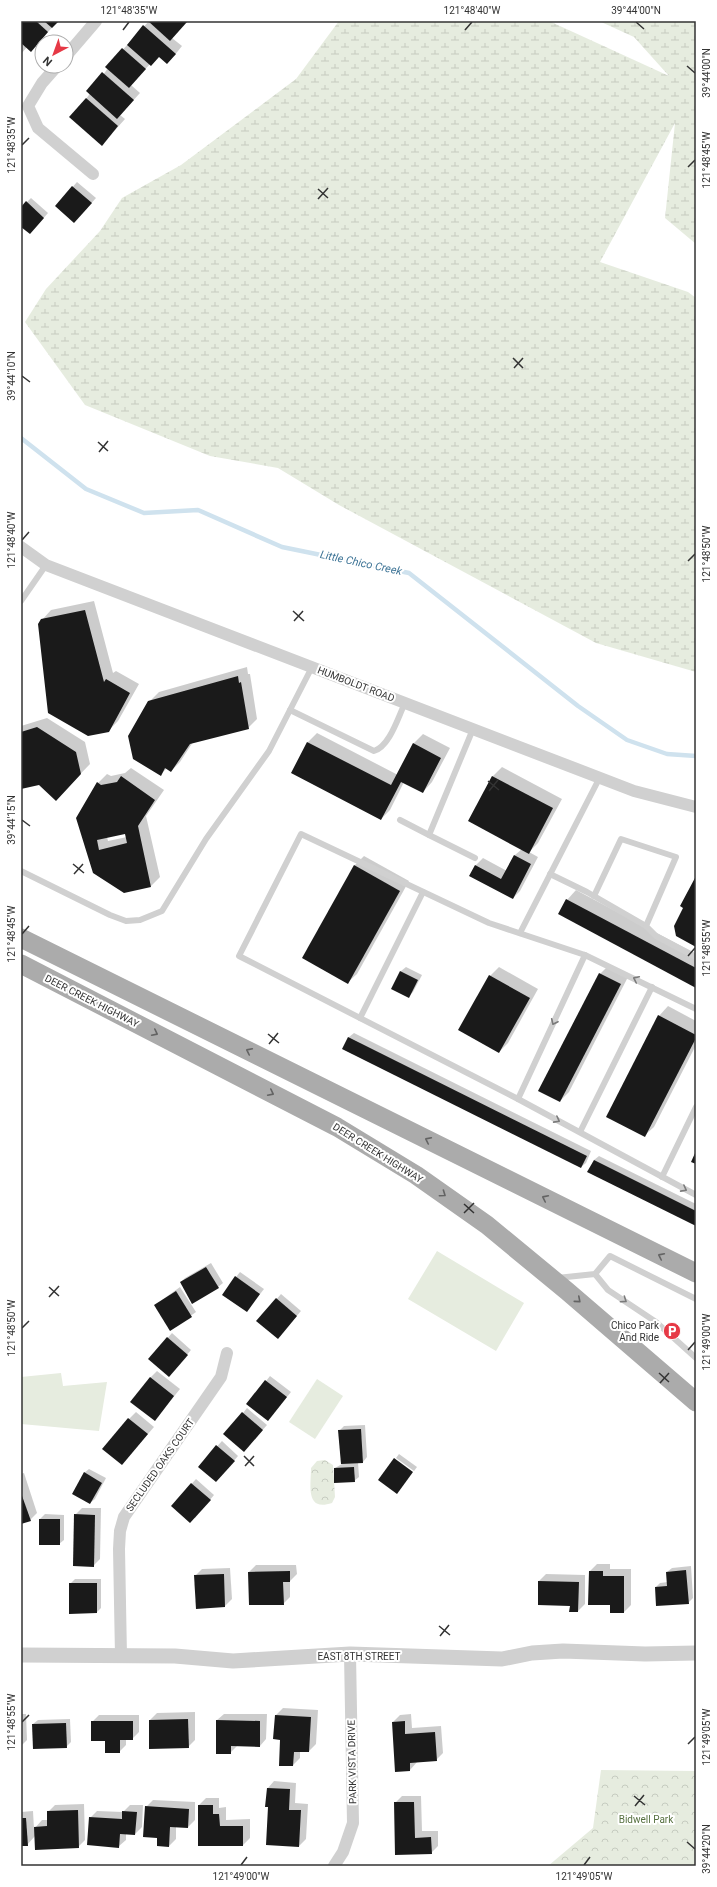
<svg xmlns="http://www.w3.org/2000/svg" width="717" height="1887" font-family="Roboto,sans-serif">
<defs>
<pattern id="wetland-marsh" width="20" height="14" patternUnits="userSpaceOnUse"><rect width="20" height="14" fill="#e6ecdf"/><path d="M1 5h8M5 5V1M11 12h8M15 12V8" fill="none" stroke="#c6cbc0"/></pattern>
<pattern id="park-crowns" width="20" height="18" patternUnits="userSpaceOnUse"><rect width="20" height="18" fill="#e6ecdf"/><path d="M2 6a3 3 0 1 1 6 0M12 15a3 3 0 1 1 6 0" fill="none" stroke="#c6cbc0"/></pattern>
</defs>
<rect width="100%" height="100%" fill="#fff"/>
<!-- wetland -->
<polygon fill="url(#wetland-marsh)" points="339,21 549,21 669,76 634,37 599,21 696,21 696,244 665,218 675,123 600,262 688,292 696,298 696,672 596,643 339,505 278,468 210,456 85,405 25,322 46,289 100,231 122,198 181,165 296,79"/>
<!-- park -->
<g fill="url(#park-crowns)">
<path d="M325,1460l8,5 2,32 -3,6c-27,9 -21,-18 -21,-35l6,-7z"/>
<polygon points="601,1770 696,1771 696,1866 548,1866 593,1828"/>
</g>
<!-- garden -->
<g fill="#e6ecdf">
<polygon points="437,1251 524,1303 496,1351 408,1299"/>
<polygon points="61,1373 63,1386 107,1382 99,1431 21,1424 21,1377"/>
<polygon points="317,1379 343,1396 315,1439 289,1422"/>
</g>
<!-- shadow -->
<g fill="#0003" fill-rule="evenodd">
<polygon points="21,21 58,21 38,43 27,47 21,54"/>
<polygon points="149,21 187,21 172,38 182,46 174,56 159,56 150,64 131,85 140,93 120,115 125,119 108,138 86,99 108,68 107,67"/>
<polygon points="77,182 96,198 79,217 56,206"/>
<polygon points="31,198 48,213 34,229 21,225 21,208"/>
<polygon points="94,601 113,673 116,671 139,684 118,721 108,731 42,620 51,610"/>
<polygon points="247,667 248,674 250,674 257,719 248,728 193,742 180,762 171,771 167,768 161,774 149,702 159,692"/>
<polygon points="47,718 85,742 90,764 65,790 39,784 21,788 21,726"/>
<polygon points="317,733 398,775 414,743 423,734 450,748 432,782 423,792 404,782 390,810 381,819 292,773 308,742"/>
<polygon points="502,767 562,799 538,843 529,852 538,857 520,891 513,898 470,876 476,865 483,858 507,871 515,855 522,849 469,821 493,776"/>
<path d="M131,768l33,22 -18,26 14,61 -9,9 -57,-14 4,-89 9,-9 4,2 14,-3zM126,833l1,4 -19,4 -1,-4z"/>
<polygon points="364,856 409,881 357,974 347,983 303,958 355,865"/>
<polygon points="576,890 696,954 696,987 567,900"/>
<polygon points="609,965 629,975 569,1092 560,1101 600,974"/>
<polygon points="406,967 422,975 413,992 408,997 392,989 401,971"/>
<polygon points="499,967 538,989 508,1043 499,1052 490,976"/>
<polygon points="668,1006 696,1021 696,1045 654,1127 644,1136 659,1016"/>
<polygon points="354,1033 591,1151 586,1163 581,1167 344,1048 349,1037"/>
<polygon points="599,1156 696,1204 696,1225 589,1171 594,1160"/>
<polygon points="211,1263 223,1283 218,1287 181,1282 185,1278"/>
<polygon points="240,1272 264,1289 247,1311 236,1277"/>
<polygon points="180,1287 196,1312 171,1330 155,1305"/>
<polygon points="281,1294 301,1311 282,1333 258,1321"/>
<polygon points="172,1333 191,1350 173,1371 149,1359"/>
<polygon points="157,1371 180,1389 155,1420 150,1378"/>
<polygon points="270,1376 291,1392 268,1420 248,1404"/>
<polygon points="247,1408 267,1425 244,1451 243,1413"/>
<polygon points="136,1412 154,1427 128,1457 129,1419"/>
<polygon points="365,1425 367,1457 363,1462 358,1462 359,1477 354,1481 335,1468 342,1464 339,1431 344,1426"/>
<polygon points="222,1441 238,1456 220,1477 199,1466"/>
<polygon points="399,1454 417,1467 414,1471 396,1458"/>
<polygon points="89,1469 106,1478 95,1499 90,1503 84,1473"/>
<polygon points="24,1473 37,1513 30,1520 21,1523 21,1474"/>
<polygon points="196,1479 214,1495 195,1518 172,1506"/>
<polygon points="82,1508 101,1508 100,1559 93,1566 75,1515"/>
<polygon points="45,1514 64,1515 64,1540 59,1544 40,1544 40,1519"/>
<polygon points="597,1564 610,1564 610,1569 631,1569 631,1605 624,1612 611,1604 590,1571"/>
<polygon points="256,1565 296,1565 297,1574 290,1581 290,1597 283,1604 249,1572"/>
<polygon points="691,1566 693,1598 688,1603 656,1587 660,1583 668,1582 667,1572 672,1568"/>
<polygon points="230,1568 232,1599 225,1606 197,1608 195,1576 202,1569"/>
<polygon points="546,1574 585,1575 585,1604 578,1611 539,1581"/>
<polygon points="75,1579 101,1579 101,1608 97,1612 70,1584"/>
<polygon points="283,1708 318,1710 316,1744 309,1751 300,1751 300,1758 293,1765 281,1739 276,1715"/>
<polygon points="195,1712 195,1740 188,1747 150,1720 157,1713"/>
<polygon points="21,1714 26,1714 27,1740 21,1746"/>
<polygon points="224,1714 267,1714 266,1739 260,1746 237,1746 230,1753 217,1720"/>
<polygon points="411,1714 412,1728 441,1726 443,1753 436,1760 417,1762 410,1770 393,1722 400,1715"/>
<polygon points="99,1715 139,1715 139,1732 132,1739 126,1739 126,1745 119,1752 92,1722"/>
<polygon points="70,1719 71,1742 66,1747 33,1724 38,1720"/>
<polygon points="274,1781 296,1783 295,1803 308,1804 306,1839 299,1846 269,1806 266,1806 268,1788"/>
<polygon points="402,1796 421,1796 422,1831 438,1831 438,1846 431,1853 396,1854 395,1803"/>
<polygon points="206,1798 219,1798 219,1808 226,1807 226,1820 250,1819 250,1838 243,1845 199,1845 199,1805"/>
<polygon points="153,1800 195,1802 195,1820 188,1827 176,1826 176,1839 169,1846 158,1837 146,1807"/>
<polygon points="84,1804 85,1840 78,1847 35,1836 27,1845 21,1845 21,1812 33,1811 34,1829 42,1820 48,1820 48,1812 55,1805"/>
<polygon points="130,1805 143,1805 142,1827 135,1834 126,1834 126,1840 119,1846 90,1818 97,1811 123,1812"/>
</g>
<g fill="none" stroke-linecap="round" stroke-linejoin="round">
<!-- stream -->
<polyline stroke="#cfe2ee" stroke-width="4.5" points="21,438 86,489 144,513 198,510 282,547 409,573 578,706 627,740 667,754 696,756"/>
</g>
<!-- building -->
<g fill="#1a1a1a" fill-rule="evenodd">
<polygon points="21,21 36,21 48,32 31,52 21,43"/>
<polygon points="44,21 59,21 52,28"/>
<polygon points="148,21 186,21 187,22 170,41"/>
<polygon points="143,25 176,54 167,64 159,57 151,66 127,45"/>
<polygon points="122,48 146,69 129,88 105,67"/>
<polygon points="102,72 134,100 117,119 86,91"/>
<polygon points="86,98 118,126 102,146 69,117"/>
<polygon points="72,186 92,203 74,223 55,206"/>
<polygon points="26,201 44,218 30,234 21,227 21,207"/>
<polygon points="85,610 104,682 106,679 130,693 109,732 88,736 48,713 38,624 41,619"/>
<polygon points="238,676 239,683 241,682 249,729 190,744 171,772 165,768 161,776 133,759 128,736 148,701"/>
<polygon points="37,727 76,752 81,774 56,801 39,785 21,789 21,732"/>
<polygon points="307,742 391,785 413,743 441,758 423,793 401,782 381,820 291,773"/>
<path d="M121,776l34,24 -17,26 13,61 -27,6 -31,-20 -17,-55 21,-36 4,3 16,-3zM125,834l2,9 -28,7 -2,-10z"/>
<polygon points="492,776 553,808 529,854 468,821"/>
<polygon points="514,855 531,864 513,899 469,876 475,865 501,879"/>
<polygon points="354,865 400,891 348,984 302,958"/>
<polygon points="696,876 696,947 676,936 674,926 683,908 680,906"/>
<polygon points="566,899 696,968 696,988 558,914"/>
<polygon points="400,971 418,980 409,998 391,989"/>
<polygon points="599,973 621,984 560,1102 538,1091"/>
<polygon points="489,975 530,998 499,1053 458,1030"/>
<polygon points="658,1015 696,1035 696,1038 645,1137 606,1117"/>
<polygon points="348,1037 587,1156 581,1168 342,1049"/>
<polygon points="696,1151 696,1164 691,1162"/>
<polygon points="594,1160 696,1211 696,1226 587,1172"/>
<polygon points="206,1267 219,1288 192,1304 180,1282"/>
<polygon points="235,1276 260,1294 247,1312 222,1295"/>
<polygon points="176,1291 192,1317 170,1331 154,1305"/>
<polygon points="276,1298 297,1316 278,1339 256,1321"/>
<polygon points="167,1337 188,1355 169,1377 148,1359"/>
<polygon points="150,1377 174,1396 155,1421 130,1402"/>
<polygon points="265,1380 287,1397 268,1421 246,1404"/>
<polygon points="242,1412 263,1430 244,1452 223,1434"/>
<polygon points="128,1418 148,1434 122,1465 102,1449"/>
<polygon points="361,1429 363,1463 341,1464 338,1430"/>
<polygon points="216,1445 235,1461 216,1482 198,1467"/>
<polygon points="394,1458 413,1472 397,1494 378,1480"/>
<polygon points="354,1467 355,1482 334,1483 334,1468"/>
<polygon points="84,1472 102,1483 90,1504 72,1494"/>
<polygon points="191,1483 211,1500 190,1523 171,1506"/>
<polygon points="21,1493 31,1521 21,1524"/>
<polygon points="74,1514 95,1515 94,1567 73,1566"/>
<rect x="39" y="1519" width="21" height="26"/>
<polygon points="686,1570 689,1604 656,1606 655,1587 667,1586 666,1572"/>
<polygon points="290,1571 290,1582 283,1582 284,1605 249,1605 248,1572"/>
<polygon points="589,1571 603,1571 603,1576 624,1576 624,1613 610,1613 610,1605 588,1605"/>
<polygon points="224,1574 225,1607 196,1609 194,1575"/>
<polygon points="538,1581 579,1582 578,1612 569,1612 570,1606 538,1605"/>
<polygon points="69,1583 97,1583 97,1613 69,1614"/>
<polygon points="275,1715 311,1717 309,1752 294,1752 293,1766 279,1766 280,1740 273,1739"/>
<polygon points="188,1719 189,1748 149,1749 149,1720"/>
<polygon points="216,1720 260,1721 260,1747 231,1746 231,1754 216,1754"/>
<polygon points="91,1721 133,1721 133,1740 120,1740 120,1753 105,1753 105,1741 91,1741"/>
<polygon points="405,1721 405,1734 435,1732 437,1761 410,1763 410,1771 395,1772 392,1722"/>
<polygon points="66,1723 67,1748 33,1749 32,1724"/>
<polygon points="267,1788 290,1789 289,1810 301,1810 299,1847 266,1845 268,1807 265,1807"/>
<polygon points="394,1802 414,1802 415,1838 431,1837 432,1854 395,1855"/>
<polygon points="198,1805 213,1805 213,1814 219,1814 220,1826 243,1826 243,1846 198,1846"/>
<polygon points="145,1806 189,1809 188,1828 170,1827 169,1847 157,1846 157,1838 143,1837"/>
<polygon points="78,1810 79,1848 35,1850 34,1827 47,1826 47,1811"/>
<polygon points="122,1811 137,1812 135,1835 120,1834 119,1848 87,1845 89,1817 122,1819"/>
<polygon points="21,1818 26,1818 28,1846 21,1846"/>
</g>
<g fill="none" stroke-linecap="round" stroke-linejoin="round">
<!-- service -->
<g stroke="#d0d0d0" stroke-width="6">
<polyline points="21,601 46,565"/>
<path d="M290,710l84,41c16,-5 24,-34 31,-48"/>
<polyline points="473,729 429,835 475,858"/>
<polyline points="400,820 429,835"/>
<polyline points="21,871 110,915 126,921 140,920 162,911 206,839 269,751 312,667"/>
<polyline points="550,874 587,892 646,926"/>
<polyline points="594,896 621,839 676,857 646,926 656,936 696,957"/>
<polyline points="520,933 600,777"/>
<polyline points="696,1009 585,955 518,1099 696,1195"/>
<polyline points="360,1018 423,892"/>
<polyline points="518,1099 239,956 301,834 489,923 585,955"/>
<polyline points="580,1132 652,987"/>
<polyline points="662,1177 696,1107"/>
<polyline points="595,1274 608,1290 656,1322 696,1358"/>
<polyline points="557,1278 595,1274 610,1256 696,1299"/>
</g>
<!-- minor -->
<g stroke="#d0d0d0" stroke-width="12">
<polyline points="66,56 96,21"/>
<polyline points="57,66 42,83 28,106 38,128 93,174"/>
<polyline points="21,547 46,565 634,791 696,807"/>
<polyline points="121,1656 119,1549 120,1531 124,1517 221,1377 227,1353"/>
<polyline points="334,1866 343,1852 353,1823 350,1654"/>
</g>
<!-- tertiary -->
<polyline stroke="#d0d0d0" stroke-width="15" points="21,1655 175,1656 233,1661 350,1654 502,1659 532,1653 563,1651 645,1654 696,1653"/>
<!-- primary -->
<g stroke="#ababab" stroke-width="19">
<polyline points="21,938 696,1273"/>
<polyline points="21,964 337,1127 416,1175 487,1225 567,1291 696,1402"/>
</g>
</g>
<!-- one-way arrows -->
<defs><path id="oneway-chevron" d="M-2-3.5L2.5 0L-2 3.5" fill="none" stroke-width="1.6" stroke-linecap="round" stroke-linejoin="round"/></defs>
<g stroke="#7a7a7a">
<use href="#oneway-chevron" transform="translate(636 979) rotate(-154)"/>
<use href="#oneway-chevron" transform="translate(554 1022) rotate(115)"/>
<use href="#oneway-chevron" transform="translate(557 1120) rotate(28)"/>
<use href="#oneway-chevron" transform="translate(684 1189) rotate(28)"/>
<use href="#oneway-chevron" transform="translate(624 1300) rotate(34)"/>
</g>
<g stroke="#636363">
<use href="#oneway-chevron" transform="translate(155 1033) rotate(27)"/>
<use href="#oneway-chevron" transform="translate(249 1051) rotate(-154)"/>
<use href="#oneway-chevron" transform="translate(271 1093) rotate(27)"/>
<use href="#oneway-chevron" transform="translate(428 1140) rotate(-154)"/>
<use href="#oneway-chevron" transform="translate(443 1194) rotate(35)"/>
<use href="#oneway-chevron" transform="translate(545 1198) rotate(-154)"/>
<use href="#oneway-chevron" transform="translate(661 1256) rotate(-154)"/>
<use href="#oneway-chevron" transform="translate(578 1300) rotate(41)"/>
</g>
<!-- ticks -->
<path fill="none" stroke="#333" stroke-width="1.5" d="M636,22l8,7M123,30l6,-8M465,30l7,-8M687,66l8,7M22,145l7,-7M688,167l7,-7M318,189l10,9M318,199l10,-11M513,358l10,10M514,368l9,-10M22,376l8,6M98,442l10,9M99,452l9,-11M22,540l7,-8M688,561l7,-7M293,611l11,10M294,621l9,-10M488,781l11,9M489,791l9,-11M22,820l8,6M73,864l11,9M74,874l9,-10M22,934l7,-8M688,956l7,-8M268,1034l11,9M269,1044l9,-11M464,1204l10,9M464,1213l10,-10M49,1287l10,9M49,1297l10,-11M22,1328l7,-7M688,1350l7,-8M659,1373l10,9M660,1383l9,-10M244,1456l10,10M245,1466l9,-10M439,1626l11,9M440,1636l9,-11M22,1722l7,-7M688,1744l7,-7M634,1796l11,9M635,1806l9,-11M687,1842l8,7M241,1865l6,-8M584,1865l6,-8"/>
<!-- icons -->
<defs>
<symbol id="parking-disc" viewBox="-11 -11 22 22"><circle r="9.5" fill="#e63946" stroke="#fff"/><path d="M-3.5-5.5H1a3.5 3.5 0 0 1 0 7H-1V5.5H-3.5ZM-1-3.4V-.6H.8a1.4 1.4 0 0 0 0-2.8Z" fill="#fff"/></symbol>
</defs>
<g fill-rule="evenodd">
<use href="#parking-disc" x="662" y="1321" width="20" height="20"/>
</g>
<g text-anchor="middle" dominant-baseline="central" stroke-width="4" stroke-linejoin="round" paint-order="stroke">
<!-- street labels -->
<g font-size="10" fill="#333" stroke="#fff">
<text transform="translate(356 684) rotate(21)">HUMBOLDT ROAD</text>
<text transform="translate(92 1001) rotate(27)">DEER CREEK HIGHWAY</text>
<text transform="translate(378 1153) rotate(32)">DEER CREEK HIGHWAY</text>
<text transform="translate(160 1465) rotate(-55)">SECLUDED OAKS COURT</text>
<text x="359" y="1656">EAST 8TH STREET</text>
<text transform="translate(352 1762) rotate(-91)">PARK VISTA DRIVE</text>
</g>
<!-- poi labels -->
<g font-size="10" fill="#333" stroke="#fff" text-anchor="end">
<text x="659" y="1325">Chico Park<tspan x="659" dy="12">And Ride</tspan></text>
</g>
<!-- park labels -->
<g font-size="10" fill="#56703f" stroke="#fff">
<text x="646" y="1819">Bidwell Park</text>
</g>
<!-- water labels -->
<g font-size="11" font-style="italic" fill="#3f7597" stroke="#fff">
<text transform="translate(361 563) rotate(12)">Little Chico Creek</text>
</g>
</g>
<!-- border -->
<rect width="717" height="1887" fill="none" stroke="#ffffff" stroke-width="44"/>
<!-- north arrow -->
<g transform="translate(54 54) rotate(221)"><circle r="19" fill="#ffffff" stroke="#adadad"/>
<path d="M0-3L7 15L0 10L-7 15Z" fill="#e63946"/>
<text y="-6" font-size="11" font-weight="bold" text-anchor="middle" fill="#333333">N</text>
</g>
<rect x="22" y="22" width="673" height="1843" fill="none" stroke="#333" stroke-width="1.5"/>
<g font-size="10" text-anchor="middle" fill="#333">
<text x="129" y="14">121°48'35"W</text>
<text x="472" y="14">121°48'40"W</text>
<text x="636" y="14">39°44'00"N</text>
<text transform="translate(706 73) rotate(-90)" y="4">39°44'00"N</text>
<text transform="translate(11 145) rotate(-90)" y="4">121°48'35"W</text>
<text transform="translate(706 160) rotate(-90)" y="4">121°48'45"W</text>
<text transform="translate(11 376) rotate(-90)" y="4">39°44'10"N</text>
<text transform="translate(11 540) rotate(-90)" y="4">121°48'40"W</text>
<text transform="translate(706 554) rotate(-90)" y="4">121°48'50"W</text>
<text transform="translate(11 820) rotate(-90)" y="4">39°44'15"N</text>
<text transform="translate(11 934) rotate(-90)" y="4">121°48'45"W</text>
<text transform="translate(706 948) rotate(-90)" y="4">121°48'55"W</text>
<text transform="translate(11 1328) rotate(-90)" y="4">121°48'50"W</text>
<text transform="translate(706 1342) rotate(-90)" y="4">121°49'00"W</text>
<text transform="translate(11 1722) rotate(-90)" y="4">121°48'55"W</text>
<text transform="translate(706 1737) rotate(-90)" y="4">121°49'05"W</text>
<text transform="translate(706 1849) rotate(-90)" y="4">39°44'20"N</text>
<text x="241" y="1880">121°49'00"W</text>
<text x="584" y="1880">121°49'05"W</text>
</g>
</svg>
